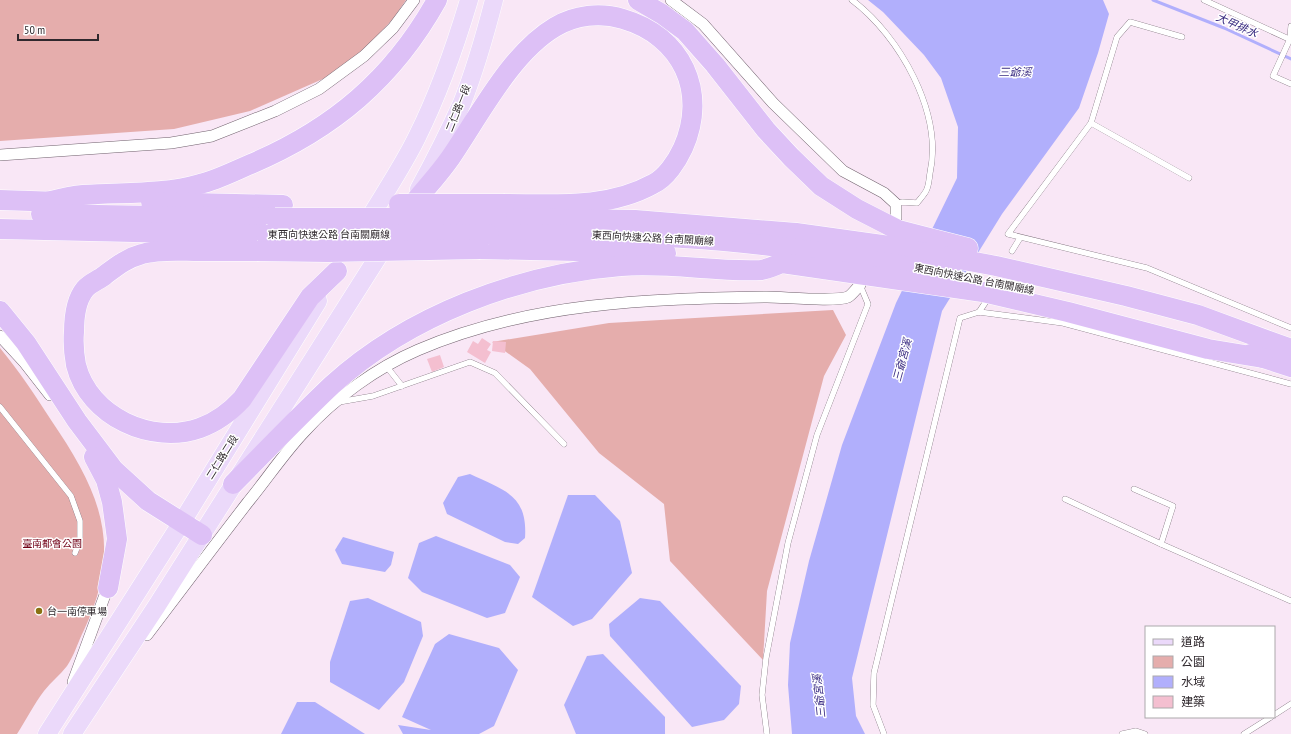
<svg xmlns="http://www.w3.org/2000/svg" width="1291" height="734" font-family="'PT Sans Narrow','Noto Sans TC',sans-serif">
<rect width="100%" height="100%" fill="#f9e7f6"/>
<!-- green -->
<g fill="#e5adac">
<polygon points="0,0 406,0 393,19 360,54 325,78 250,111 174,129 0,141"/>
<polygon points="833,310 846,335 824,376 767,591 763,660 670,561 664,504 599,453 530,369 492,342 609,323"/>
<path d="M0,348c19,23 35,47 51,72 49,72 73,125 33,210 -6,12 -10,26 -17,36 -7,9 -16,16 -23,25 -10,13 -18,29 -27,43h-17z"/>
</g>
<!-- water -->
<g fill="#b1affc">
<polygon points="868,0 1103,0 1109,14 1098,53 1079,108 1002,214 942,311 852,678 856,716 865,734 792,734 788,685 790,643 809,561 842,445 896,303 957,178 958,127 941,78 924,55 883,12"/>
<path d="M470,474c33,16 58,20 55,64l-7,6 -13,-2 -58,-28 -4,-11 15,-26z"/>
<polygon points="568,495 595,495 620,521 632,573 592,619 573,626 532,597"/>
<polygon points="436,536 510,565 520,577 505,613 487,618 422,592 408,578 419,543"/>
<polygon points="343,537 394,552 391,565 385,572 342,564 335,550"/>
<polygon points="368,598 421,622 423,636 404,682 379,710 330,682 330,662 350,601"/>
<polygon points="640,598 660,601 741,686 739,704 724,720 692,727 610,636 609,624"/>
<polygon points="449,634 499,648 518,670 494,726 479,734 403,734 398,725 431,730 402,717 435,644"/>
<polygon points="603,654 665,717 665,734 576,734 564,705 587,656"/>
<polygon points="297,702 315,702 365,734 281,734"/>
</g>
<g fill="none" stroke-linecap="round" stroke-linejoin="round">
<!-- stream -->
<polyline stroke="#b1affc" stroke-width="3" points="1153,0 1224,28 1291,59"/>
</g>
<!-- building -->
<g fill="#f4bfd0">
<polygon points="482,338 491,344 487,350 491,352 485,363 467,352 473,341 478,344"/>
<polygon points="493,341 506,342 505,353 492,351"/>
<polygon points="440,355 444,367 432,372 427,359"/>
</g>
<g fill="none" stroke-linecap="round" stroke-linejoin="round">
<defs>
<g id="lane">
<path d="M852,0c48,36 91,113 78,173 -1,6 -1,13 -4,18 -2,4 -6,8 -9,12l-15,-1 -6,2"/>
<polyline points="1204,0 1291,40"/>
<polyline points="1291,26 1290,39 1273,76 1291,84"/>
<polyline points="1182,37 1130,22 1117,37 1091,123 1008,234 1147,268 1291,328"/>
<polyline points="1091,123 1189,178"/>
<polyline points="1012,251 1020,238"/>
<polyline points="979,312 987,300"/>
<polyline points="387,367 402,386"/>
<polyline points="339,402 373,396 470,362 495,373 564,444"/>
<polyline points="0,407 71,496 80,521 80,540 75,553"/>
<polyline points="1134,489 1173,506 1161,544"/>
<polyline points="1065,499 1161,544 1291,601"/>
<polyline points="1274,715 1291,704"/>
<polyline points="767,734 762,695 766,658 788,543 817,435 868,304 860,285"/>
<polyline points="884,734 873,705 874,673 960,318 979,312 1063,323 1291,384"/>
<polyline points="1122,734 1136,731 1145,734"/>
<polyline points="1244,734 1271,717"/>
</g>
<g id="street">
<polyline points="671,0 703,24 773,103 843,171 884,193 896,204 896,219"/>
<polyline points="0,155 171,143 212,136 275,111 319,89 364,56 393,28 414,0"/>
<polyline points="0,336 25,363 50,395"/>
<path d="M147,635c34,-45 67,-89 101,-133 19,-23 36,-49 56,-70 31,-34 72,-64 114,-82 112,-48 229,-51 349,-53 17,0 68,5 81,0 4,-2 8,-8 12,-12"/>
<polyline points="73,682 109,584"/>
</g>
<g id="primary">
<path d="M419,189c16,-29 30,-57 43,-86 13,-33 23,-68 32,-103"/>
<path d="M363,229c18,-31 39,-61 54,-92 22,-44 38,-90 52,-137"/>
<polyline points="47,734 182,522 318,301"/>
<polyline points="72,734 156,607 388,241"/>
</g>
<g id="highway">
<polyline points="638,0 662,14 685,31 715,65 766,130 791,157 821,186 857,209 898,230 968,248"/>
<polyline points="0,200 61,202"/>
<path d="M47,202c12,-3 24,-6 36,-7 39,-3 79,0 117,-11 17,-4 34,-13 51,-20 82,-35 142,-85 186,-164"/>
<polyline points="151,202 283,205"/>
<path d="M408,210c14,-18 30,-34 43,-53 28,-41 60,-104 104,-130 20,-12 45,-15 68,-8 59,17 85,73 60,129 -6,13 -17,30 -30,36 -45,25 -99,20 -148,20"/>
<polyline points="41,214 275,218"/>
<polyline points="497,218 635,220 796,233 889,246 996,266 1126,296 1198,315 1291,349"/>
<polyline points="0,229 266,235"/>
<path d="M489,234c78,1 157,0 235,7 77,7 153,19 228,34"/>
<polyline points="480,249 666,253"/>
<path d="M257,251c-20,0 -39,0 -58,0 -18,0 -40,-2 -57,3 -15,4 -25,12 -37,21 -6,5 -15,8 -20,14 -9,11 -11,30 -11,43 -1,11 0,22 2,33 13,52 76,80 124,63 17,-6 30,-16 42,-29l68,-102 27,-26"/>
<polyline points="0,311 26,343 77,421 114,470 148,501 202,535"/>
<polyline points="1251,354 1291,367"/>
<polyline points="94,457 106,480 112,502 117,539 108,588"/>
<path d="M233,484c33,-33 65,-67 99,-99 77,-70 187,-111 289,-119 47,-4 94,6 140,4 7,-1 15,-5 21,-7l201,29 85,20 140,37 55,9"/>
</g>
</defs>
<!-- lane casing -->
<use href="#lane" stroke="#70616d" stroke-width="6"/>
<!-- street casing -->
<use href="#street" stroke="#70616d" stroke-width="12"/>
<!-- primary casing -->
<use href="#primary" stroke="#fff" stroke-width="19"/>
<!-- highway casing -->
<use href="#highway" stroke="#fff" stroke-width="21"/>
<!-- lane -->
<use href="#lane" stroke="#fff" stroke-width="5.5"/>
<!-- street -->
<use href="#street" stroke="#fff" stroke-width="11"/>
<!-- primary -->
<use href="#primary" stroke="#ebd9fa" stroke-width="18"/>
<!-- highway -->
<use href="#highway" stroke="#ddc0f6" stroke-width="20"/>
<defs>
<g id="highway-bridge">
<polyline points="399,204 505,204"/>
<polyline points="275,218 497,218"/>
<polyline points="266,235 489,234"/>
<polyline points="257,251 328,252 480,249"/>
</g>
</defs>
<!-- highway-bridge casing -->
<use href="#highway-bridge" stroke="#fff" stroke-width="21" stroke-linecap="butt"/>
<!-- highway-bridge -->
<use href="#highway-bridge" stroke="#ddc0f6" stroke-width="20"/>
</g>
<!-- markers -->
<circle fill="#897112" stroke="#fff" stroke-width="1.5" cx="39" cy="611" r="4"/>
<g text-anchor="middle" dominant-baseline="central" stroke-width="3" stroke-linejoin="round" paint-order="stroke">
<!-- street labels -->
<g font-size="10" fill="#2f282d" stroke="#fff">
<text transform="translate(458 108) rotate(-68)">二仁路一段</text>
<text x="329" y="234">東西向快速公路 台南關廟線</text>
<text transform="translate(653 238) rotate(3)">東西向快速公路 台南關廟線</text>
<text transform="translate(974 279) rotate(11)">東西向快速公路 台南關廟線</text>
<text transform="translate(222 457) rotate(-58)">二仁路二段</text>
</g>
<!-- park labels -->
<g font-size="10" fill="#710117" stroke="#fff">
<text x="52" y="543">臺南都會公園</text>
</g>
<!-- poi labels -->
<g font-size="10" fill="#2f282d" stroke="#fff" text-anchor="start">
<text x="47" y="611">台一南停車場</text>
</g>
<!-- water labels -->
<g font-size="11" font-style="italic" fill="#3a2c82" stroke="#fff">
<text transform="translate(1237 25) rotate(24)">大甲排水</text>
<text x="1015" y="72">三爺溪</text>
<text transform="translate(902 360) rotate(-75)">三爺宮溪</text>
<text transform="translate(819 696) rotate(-96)">三爺宮溪</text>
</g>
</g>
<!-- legend -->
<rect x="1145" y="626" width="130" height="92" fill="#ffffff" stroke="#aca9ab"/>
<rect x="1153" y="639" width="20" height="6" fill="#ebd9fa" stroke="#aca9ab"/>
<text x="1181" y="646" font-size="12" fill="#2f282d">道路</text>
<rect x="1153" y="656" width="20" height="12" fill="#e5adac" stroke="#aca9ab"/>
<text x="1181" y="666" font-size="12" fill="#2f282d">公園</text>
<rect x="1153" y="676" width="20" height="12" fill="#b1affc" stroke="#aca9ab"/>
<text x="1181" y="686" font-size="12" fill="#2f282d">水域</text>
<rect x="1153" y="696" width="20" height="12" fill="#f4bfd0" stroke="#aca9ab"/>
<text x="1181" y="706" font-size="12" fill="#2f282d">建築</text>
<!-- scale -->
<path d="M18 34v6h80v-6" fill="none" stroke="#2f282d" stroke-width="2"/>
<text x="24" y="34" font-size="12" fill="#2f282d" stroke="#ffffff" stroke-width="3" paint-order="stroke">50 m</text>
</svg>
